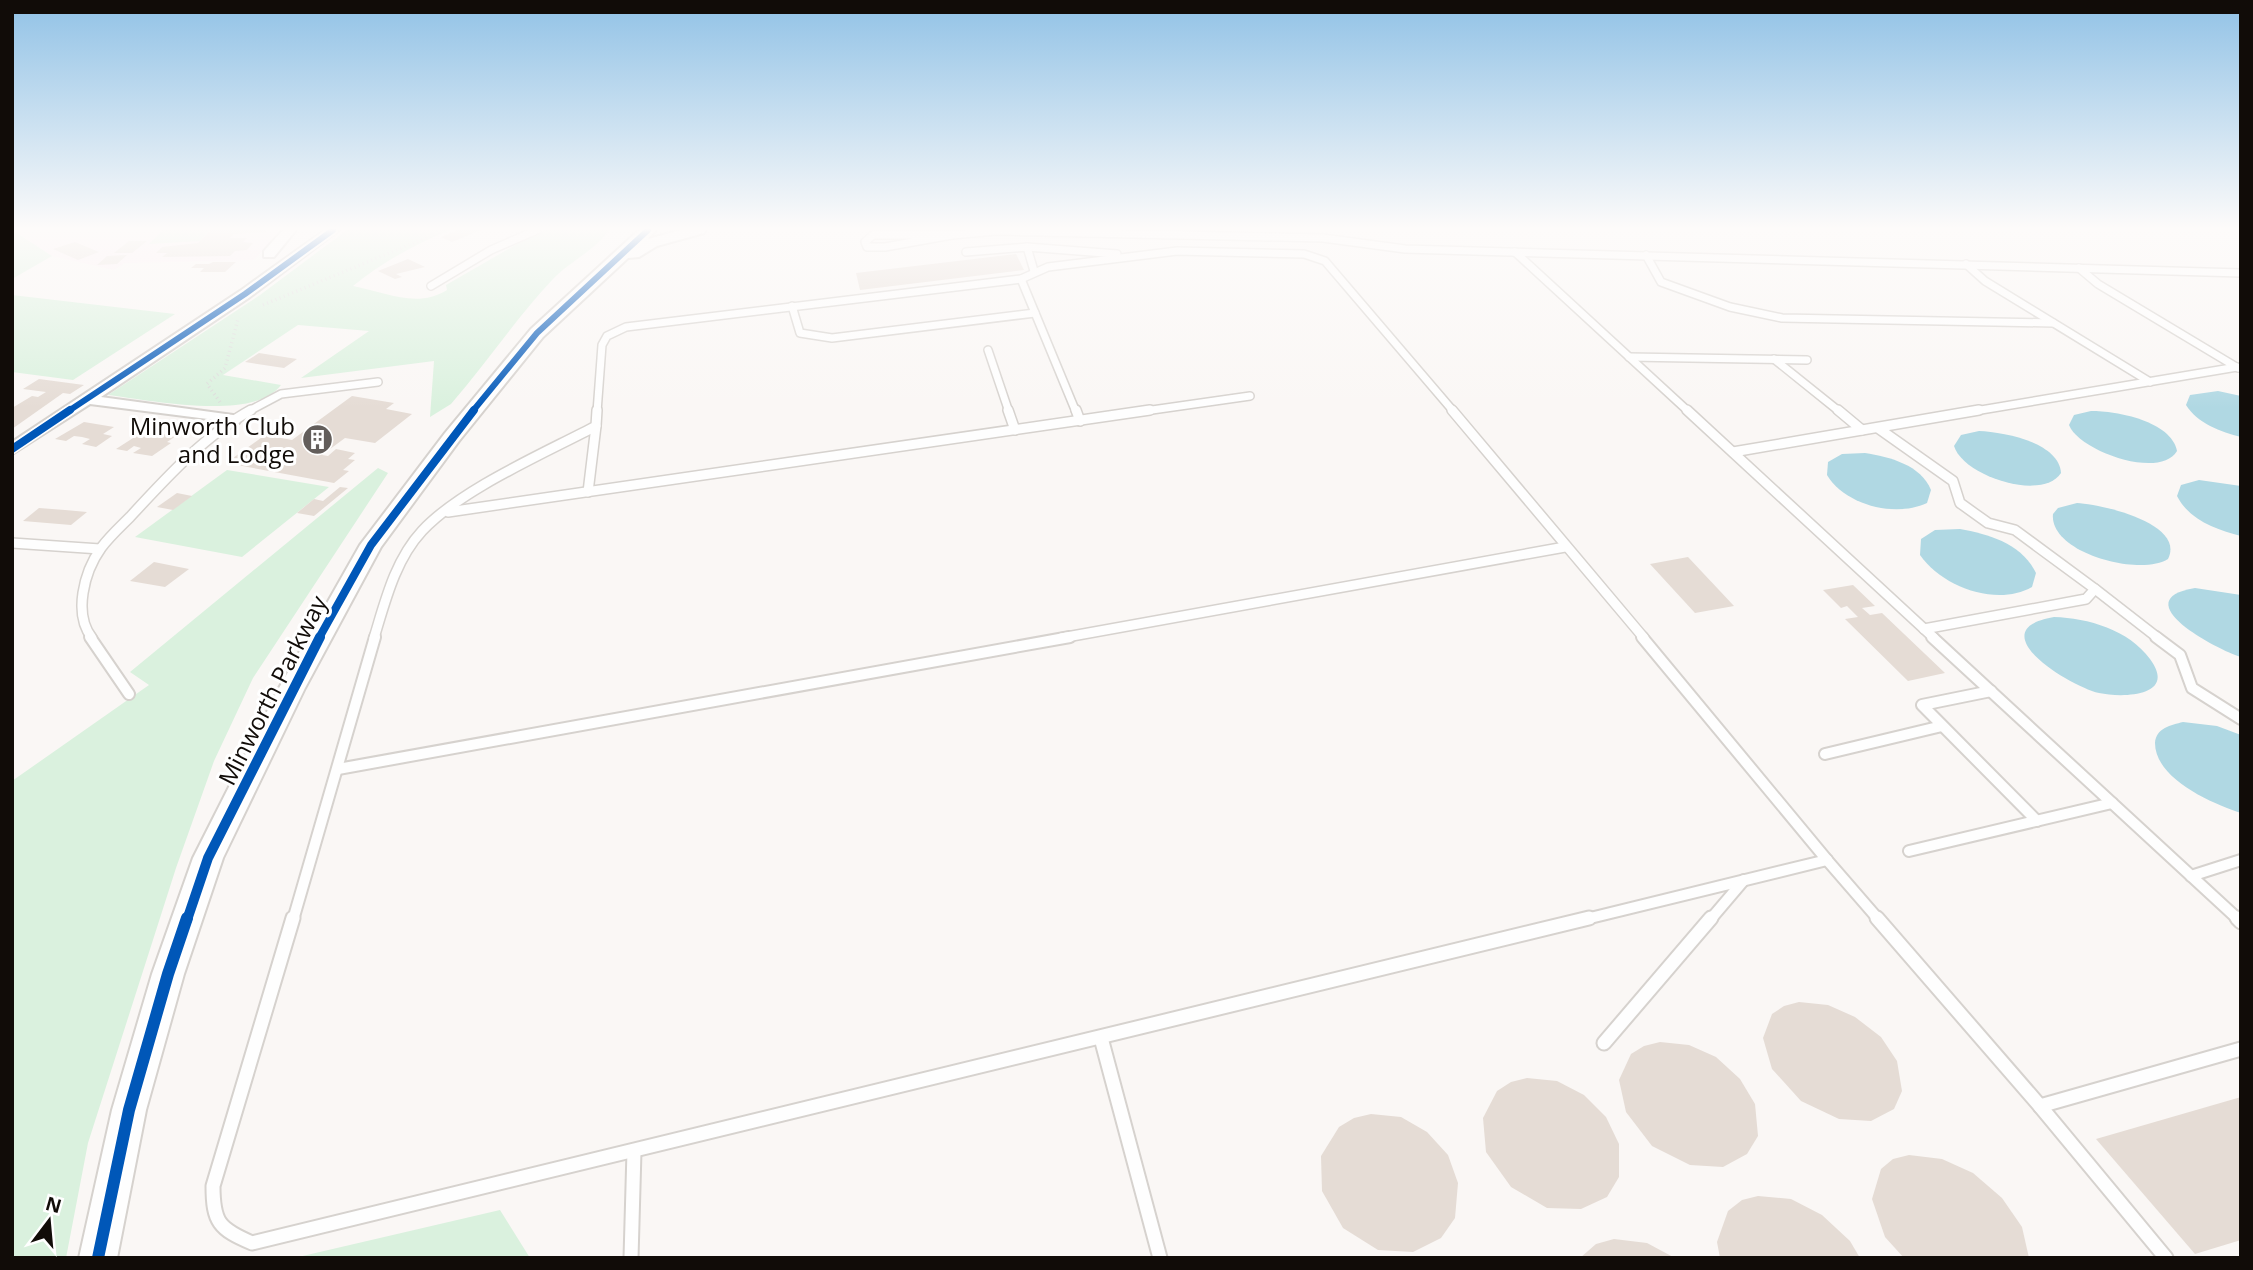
<svg xmlns="http://www.w3.org/2000/svg" width="2253" height="1270" font-family="'Open Sans',sans-serif">
<rect width="100%" height="100%" fill="#faf7f5"/>
<!-- education -->
<polygon fill="#fceef4" points="13,230 281,230 254,260 125,263 114,270 52,256"/>
<!-- green -->
<g fill="#daf1de">
<polygon points="12,230 52,256 12,279"/>
<polygon points="163,230 210,230 200,241 149,244"/>
<path d="M347,230h103c-34,14 -68,32 -97,56 32,6 64,23 94,4l-1,-5 90,-52 10,-3h63c-12,19 -40,32 -56,49 -36,38 -67,85 -102,125l-21,13 4,-56 -133,17 68,-47 -71,-6 -75,50 58,10c-27,37 -132,15 -173,10l152,-100z"/>
<polygon points="12,295 175,314 73,380 12,372"/>
<polygon points="378,468 388,473 253,678 214,761 176,868 88,1143 66,1258 12,1258 12,781 149,685 130,672"/>
<polygon points="227,470 329,487 242,557 135,537"/>
<polygon points="500,1210 530,1258 294,1258"/>
</g>
<!-- water -->
<g fill="#b0d8e3">
<path d="M2218,391l23,5v41c-20,-5 -44,-14 -55,-32l4,-10z"/>
<path d="M2091,411c26,0 80,10 86,40 -17,29 -98,0 -108,-26l5,-10z"/>
<path d="M1979,431c24,1 80,11 82,42 -19,29 -98,3 -107,-27l7,-11z"/>
<path d="M1865,453c25,4 56,12 66,37l-4,13c-32,15 -82,2 -100,-28l1,-13 14,-8z"/>
<path d="M2199,480l42,6v50c-24,-6 -52,-16 -64,-40l4,-11z"/>
<path d="M2077,503c23,1 109,20 91,56 -28,18 -119,-6 -115,-45l5,-6z"/>
<path d="M1960,529c29,5 62,15 76,44l-4,14c-35,20 -90,0 -112,-32l1,-16 14,-9z"/>
<path d="M2195,588l46,7v62c-24,-7 -118,-57 -46,-69z"/>
<path d="M2054,617c34,1 75,13 96,42 28,38 -28,39 -51,34 -30,-7 -121,-63 -45,-76z"/>
<path d="M2183,722l34,4 24,9v78c-28,-9 -86,-34 -86,-70 1,-15 16,-18 28,-21z"/>
</g>
<!-- building -->
<g fill="#e5dcd5">
<polygon points="211,230 266,230 266,232 234,234 230,238 247,238 243,242 253,243 247,250 235,251 230,256 162,257 167,253 156,253 162,247 198,243"/>
<polygon points="458,230 481,230 452,242 441,237"/>
<polygon points="129,241 147,241 132,253 114,253"/>
<polygon points="75,242 99,252 78,260 53,249"/>
<polygon points="1016,254 1024,270 860,290 856,273"/>
<polygon points="127,255 117,264 97,265 107,256"/>
<polygon points="408,259 425,267 396,274 402,277 395,279 378,271"/>
<polygon points="213,262 236,262 225,272 200,272 204,268 191,268 196,264 209,264"/>
<polygon points="259,353 297,359 284,368 245,362"/>
<polygon points="39,379 84,385 70,394 63,393 12,429 12,408 32,396 38,397 46,392 23,389"/>
<polygon points="352,396 394,403 386,409 412,414 375,443 345,438 322,455 328,456 336,449 355,453 348,459 355,460 343,470 349,471 334,483 226,463 265,435 292,440"/>
<polygon points="84,422 114,427 103,434 112,436 96,447 82,444 90,439 82,437 74,436 66,441 55,439"/>
<polygon points="144,431 176,436 167,442 171,443 152,456 133,453 141,448 134,446 127,451 116,449"/>
<polygon points="340,487 348,488 314,516 297,513 314,499 323,501"/>
<polygon points="177,493 192,496 173,510 157,507"/>
<polygon points="39,508 65,510 87,512 71,525 23,521"/>
<polygon points="1688,557 1734,606 1695,613 1650,564"/>
<polygon points="154,562 189,569 165,587 130,581"/>
<polygon points="1853,585 1875,606 1862,608 1870,615 1882,613 1945,673 1908,681 1845,619 1858,617 1847,606 1841,608 1823,590"/>
<polygon points="1799,1002 1828,1005 1855,1017 1881,1037 1897,1061 1902,1091 1894,1109 1871,1121 1839,1119 1801,1101 1772,1069 1763,1038 1772,1014 1784,1006"/>
<polygon points="1660,1042 1689,1045 1716,1057 1740,1079 1755,1104 1758,1136 1747,1154 1723,1167 1690,1165 1652,1146 1626,1112 1619,1080 1631,1054 1644,1046"/>
<polygon points="1527,1078 1557,1081 1584,1095 1606,1117 1619,1144 1619,1177 1607,1197 1581,1209 1547,1208 1511,1187 1486,1152 1483,1118 1497,1091 1511,1082"/>
<polygon points="2241,1097 2241,1240 2195,1254 2096,1139"/>
<polygon points="1371,1114 1401,1117 1427,1132 1448,1155 1458,1183 1455,1218 1441,1238 1413,1252 1378,1250 1343,1228 1322,1191 1321,1156 1339,1127 1354,1118"/>
<polygon points="1909,1155 1942,1159 1973,1173 2002,1198 2022,1227 2029,1258 1904,1258 1885,1237 1872,1199 1881,1169 1893,1159"/>
<polygon points="1758,1196 1791,1199 1822,1215 1850,1241 1860,1258 1720,1258 1717,1242 1728,1211 1742,1200"/>
<polygon points="1614,1239 1647,1243 1675,1258 1580,1258 1596,1244"/>
</g>
<g fill="none" stroke-linecap="round" stroke-linejoin="round">
<defs>
<g id="service-far3">
<polygon points="873,235 952,235 885,247 867,247 865,242"/>
<polyline points="952,235 996,231 1323,238 1405,249 2241,273"/>
<polyline points="1027,247 1117,254"/>
<polyline points="966,252 1027,247 1034,271"/>
<polyline points="1515,252 1689,412"/>
<polyline points="1646,255 1661,282 1730,307 1782,318 2053,323"/>
<polyline points="1966,264 1985,281 2150,382"/>
<polyline points="2079,268 2098,284 2238,368"/>
<polyline points="1021,279 1076,412"/>
<polyline points="431,286 491,250 537,230"/>
<polyline points="792,306 800,333 832,338 1035,313"/>
<polyline points="988,350 1009,412"/>
<polyline points="1629,357 1807,360"/>
<polyline points="1774,359 1840,412"/>
<polyline points="247,412 281,394 378,382"/>
<polyline points="597,412 602,345 607,336 626,327 1021,279 1048,267 1177,251 1304,254 1325,261 1454,412"/>
<polyline points="1138,412 1250,396"/>
<polyline points="1969,412 2237,367"/>
</g>
<g id="service-far2">
<polyline points="1008,410 1015,430"/>
<polyline points="1076,410 1080,421"/>
<polyline points="1452,410 1644,638"/>
<polyline points="1687,410 1934,638"/>
<polyline points="1838,410 1862,430"/>
<polyline points="1878,428 1953,481 1960,503 1988,523 2015,530 2095,589 2086,599 1924,629"/>
<polyline points="1733,452 1979,410"/>
<polyline points="588,492 596,426"/>
<polyline points="448,512 1150,410"/>
<polyline points="12,543 100,549"/>
<polyline points="2095,589 2158,638"/>
<path d="M92,638c-19,-24 -8,-66 9,-90 8,-11 19,-21 29,-31 35,-38 75,-82 121,-107"/>
<path d="M374,638c11,-36 21,-78 48,-107 39,-42 123,-78 174,-105l1,-16"/>
<polyline points="1061,638 1565,547"/>
</g>
<g id="service-far1">
<polyline points="90,637 129,694"/>
<polyline points="1642,637 1827,860"/>
<polyline points="1932,637 2239,920"/>
<polyline points="2156,637 2180,655 2192,688 2241,719"/>
<polyline points="1991,691 1922,705 2037,821"/>
<polyline points="1825,754 1942,726"/>
<polyline points="338,769 1070,637"/>
<polyline points="1909,851 2112,803"/>
<polyline points="1827,860 1879,920"/>
<polyline points="2191,876 2241,860"/>
<polyline points="293,920 375,637"/>
<polyline points="1582,920 1827,860"/>
<polyline points="1710,920 1744,880"/>
</g>
<g id="service">
<path d="M293,918l-80,268c0,36 6,43 39,57l1337,-325"/>
<polyline points="1877,918 2040,1106 2166,1258"/>
<polyline points="2237,918 2241,922"/>
<polyline points="1101,1038 1160,1258"/>
<polyline points="1604,1043 1711,918"/>
<polyline points="2040,1106 2241,1049"/>
<polyline points="631,1258 634,1151"/>
</g>
<g id="minor">
<polygon points="283,230 296,230 274,257 264,257 264,251"/>
<polygon points="325,230 339,230 250,297 101,397 233,415 239,417 241,420 239,423 90,404 12,454 12,442 240,291"/>
</g>
<polygon id="tertiary" points="639,230 656,230 648,239 681,230 706,230 704,233 657,246 639,257 628,258 543,337 459,441 381,547 305,688 223,858 184,974 146,1110 117,1258 79,1258 112,1110 152,974 193,858 279,688 360,545 445,433 531,329"/>
</defs>
<!-- service-far3 casing -->
<use href="#service-far3" stroke="#d6d2ce" stroke-width="10"/>
<!-- service-far2 casing -->
<use href="#service-far2" stroke="#d6d2ce" stroke-width="12"/>
<!-- service-far1 casing -->
<use href="#service-far1" stroke="#d6d2ce" stroke-width="14"/>
<!-- service casing -->
<use href="#service" stroke="#d6d2ce" stroke-width="17"/>
<!-- minor casing -->
<use href="#minor" stroke="#d6d2ce" stroke-width="4"/>
<!-- tertiary casing -->
<use href="#tertiary" stroke="#d6d2ce" stroke-width="4"/>
<!-- path -->
<g stroke="#dddcdb" stroke-width="3.5" stroke-dasharray="1 3.5" stroke-linecap="butt">
<polyline points="263,305 445,230"/>
<polyline points="220,402 207,384 225,368 238,319"/>
</g>
<!-- service-far3 -->
<use href="#service-far3" stroke="#fefefe" stroke-width="7"/>
<!-- service-far2 -->
<use href="#service-far2" stroke="#fefefe" stroke-width="9"/>
<!-- service-far1 -->
<use href="#service-far1" stroke="#fefefe" stroke-width="10"/>
<!-- service -->
<use href="#service" stroke="#fefefe" stroke-width="13"/>
<!-- minor -->
<use href="#minor" fill="#fefefe" fill-rule="evenodd"/>
<!-- tertiary -->
<use href="#tertiary" fill="#fefefe" fill-rule="evenodd"/>
<defs>
<g id="cycleway-far3">
<polyline points="67,412 245,294 333,230"/>
<polyline points="472,412 537,333 648,230"/>
</g>
<g id="cycleway-far2">
<polyline points="12,449 70,410"/>
<polyline points="319,638 371,545 474,410"/>
</g>
<polyline id="cycleway-far1" points="187,920 208,858 320,637"/>
<polyline id="cycleway" points="98,1258 129,1110 168,974 187,918"/>
</defs>
<!-- cycleway-far3 casing -->
<use href="#cycleway-far3" stroke="#fff" stroke-width="10"/>
<!-- cycleway-far2 casing -->
<use href="#cycleway-far2" stroke="#fff" stroke-width="11"/>
<!-- cycleway-far1 casing -->
<use href="#cycleway-far1" stroke="#fff" stroke-width="14"/>
<!-- cycleway casing -->
<use href="#cycleway" stroke="#fff" stroke-width="17"/>
<!-- cycleway-far3 -->
<use href="#cycleway-far3" stroke="#0057b8" stroke-width="6"/>
<!-- cycleway-far2 -->
<use href="#cycleway-far2" stroke="#0057b8" stroke-width="8"/>
<!-- cycleway-far1 -->
<use href="#cycleway-far1" stroke="#0057b8" stroke-width="10"/>
<!-- cycleway -->
<use href="#cycleway" stroke="#0057b8" stroke-width="12"/>
</g>
<!-- sky -->
<linearGradient id="sky" x2="0" y2="1"><stop stop-color="#91c2e6"/><stop offset="0.56" stop-color="#fdfbfa"/><stop offset="1" stop-color="#fdfbfa" stop-opacity="0"/></linearGradient>
<rect width="2253" height="408" fill="url(#sky)"/>
<!-- icons -->
<defs>
<symbol id="building-disc" viewBox="-11 -11 22 22"><circle r="9.5" fill="#635e5b" stroke="#fff"/><path d="M-4-6H4V6H1V3H-1V6H-4ZM-2.5-4.3h1.7v1.8h-1.7ZM.8-4.3h1.7v1.8H.8ZM-2.5-1h1.7V.8h-1.7ZM.8-1h1.7V.8H.8Z" fill="#fff"/></symbol>
</defs>
<g fill-rule="evenodd">
<use href="#building-disc" x="300" y="422" width="35" height="35"/>
</g>
<g text-anchor="middle" dominant-baseline="central" stroke-width="6" stroke-linejoin="round" paint-order="stroke">
<!-- poi labels -->
<g font-size="24" fill="#110c08" stroke="#fff" text-anchor="end">
<text x="295" y="425">Minworth Club<tspan x="295" dy="28">and Lodge</tspan></text>
</g>
<!-- street labels -->
<g font-size="24" fill="#110c08" stroke="#fff">
<text transform="translate(272 690) rotate(-63)">Minworth Parkway</text>
</g>
</g>
<!-- border -->
<rect width="2253" height="1270" fill="none" stroke="#110c08" stroke-width="28"/>
<!-- north arrow -->
<g transform="translate(49 1221) rotate(16)" stroke="#ffffff" stroke-width="5" paint-order="stroke">
<path d="M0-5L12 26L0 18L-12 26Z" fill="#110c08"/>
<text y="-10" font-size="19" font-weight="bold" text-anchor="middle" fill="#110c08">N</text>
</g>
</svg>
